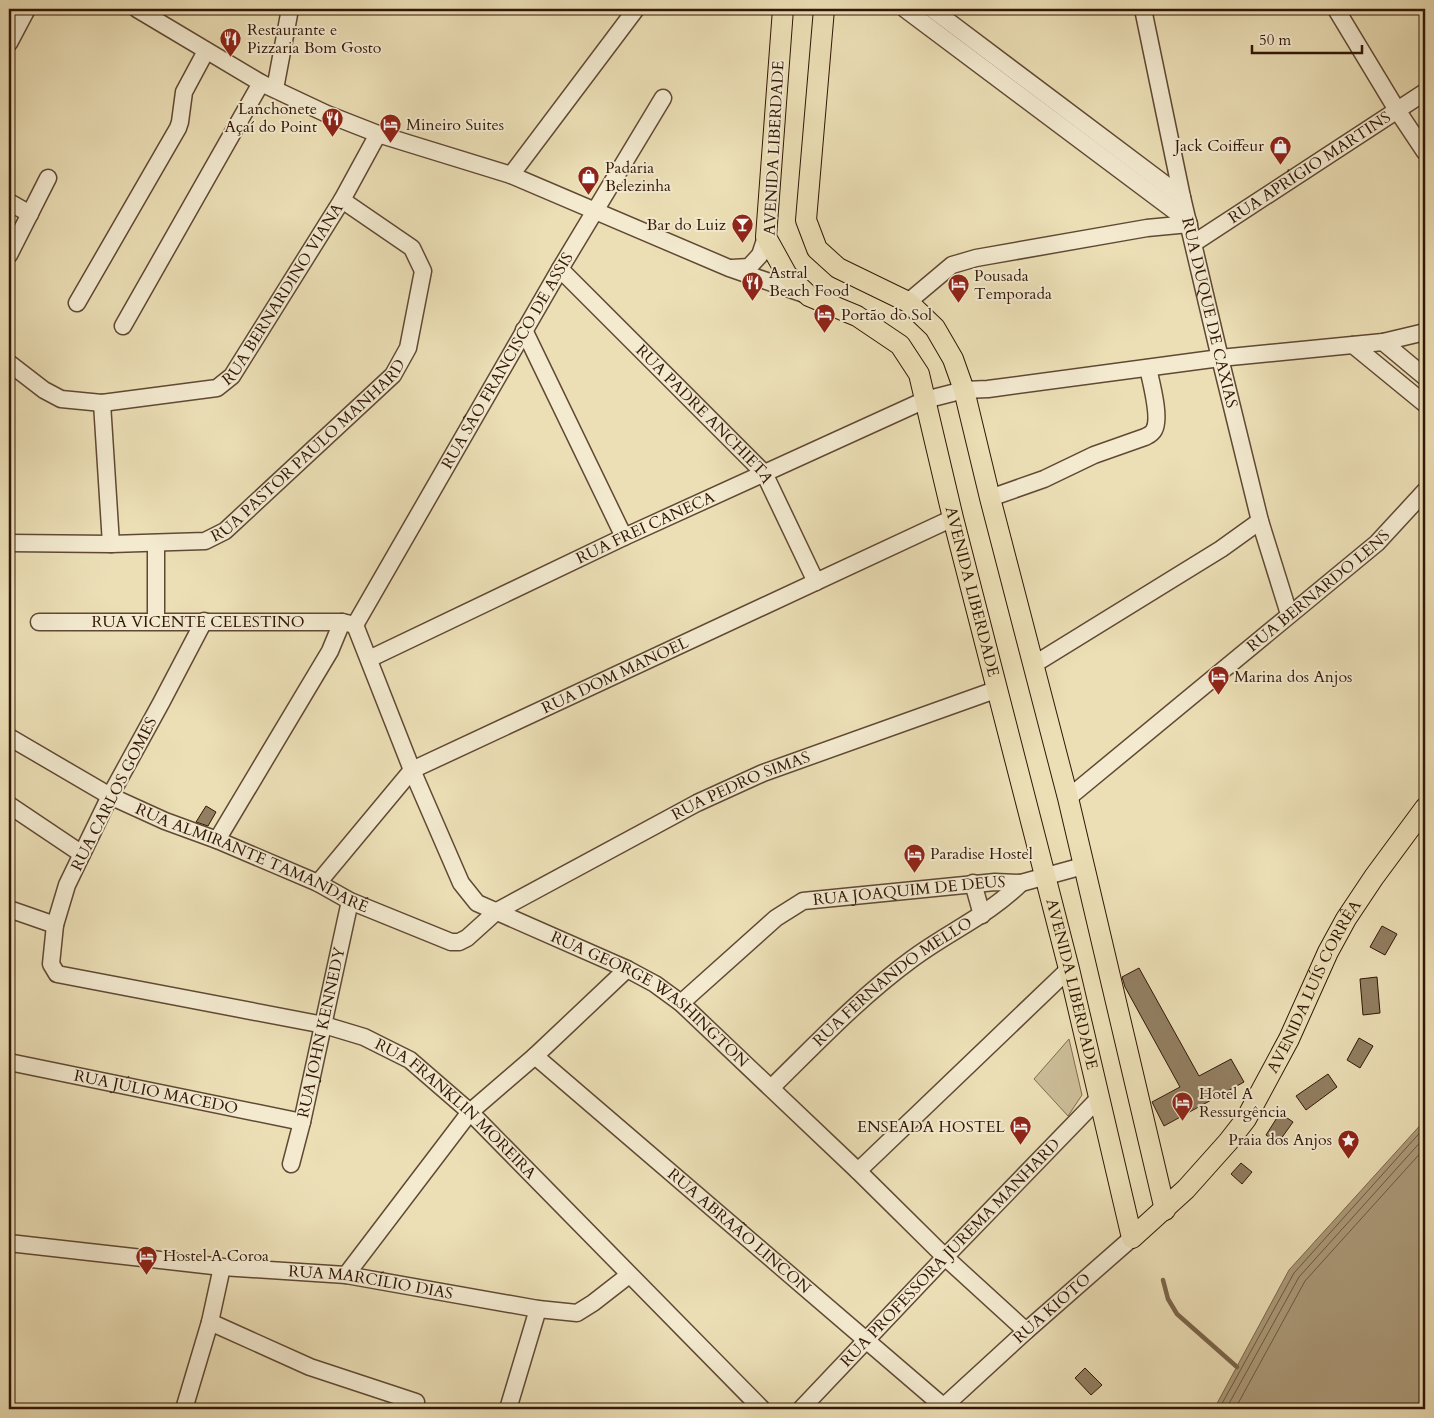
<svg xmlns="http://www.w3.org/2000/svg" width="1434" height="1418" font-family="Cardo,serif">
<rect width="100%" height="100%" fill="#ecdfb6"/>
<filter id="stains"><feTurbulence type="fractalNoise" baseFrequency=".004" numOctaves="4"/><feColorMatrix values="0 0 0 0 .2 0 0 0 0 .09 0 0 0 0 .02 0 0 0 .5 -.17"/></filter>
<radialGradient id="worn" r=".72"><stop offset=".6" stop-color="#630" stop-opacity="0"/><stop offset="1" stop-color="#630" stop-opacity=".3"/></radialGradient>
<!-- green -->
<polygon fill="#ccbd98" stroke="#7e6a50" points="1069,1039 1082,1095 1068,1116 1034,1079"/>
<!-- water -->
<polygon fill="#ac9b7a" stroke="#7b664c" points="1425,1120 1425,1409 1214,1409 1289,1270"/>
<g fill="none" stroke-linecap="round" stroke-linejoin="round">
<!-- shore -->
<g stroke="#6e5940" stroke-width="1">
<polyline points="1219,1409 1294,1273 1425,1127"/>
<polyline points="1226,1409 1299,1277 1425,1137"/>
<polyline points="1235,1409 1305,1281 1425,1148"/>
</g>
<!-- stream -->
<polyline stroke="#7b664c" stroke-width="4.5" points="1163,1280 1168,1299 1177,1314 1237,1367"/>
</g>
<!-- building -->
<g fill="#927f62" stroke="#311707">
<polygon points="206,806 216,812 208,826 196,822"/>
<polygon points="1382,926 1397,934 1385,955 1370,947"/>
<polygon points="1139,968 1199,1076 1231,1059 1244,1082 1164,1126 1152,1102 1180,1087 1125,987 1122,977"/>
<polygon points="1377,977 1380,1013 1363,1015 1360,979"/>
<polygon points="1359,1038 1373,1046 1360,1068 1347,1060"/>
<polygon points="1328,1074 1337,1087 1306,1110 1296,1096"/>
<polygon points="1280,1113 1293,1122 1278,1143 1266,1135"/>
<polygon points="1241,1163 1252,1172 1242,1184 1231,1174"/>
<polygon points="1085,1368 1102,1385 1091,1395 1075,1378"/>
</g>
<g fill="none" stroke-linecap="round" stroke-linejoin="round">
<defs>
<g id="minor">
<polyline points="137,9 261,83 327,114 378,134 511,175 729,268 807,295"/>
<polyline points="905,9 1188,221"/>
<polyline points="932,9 1182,197"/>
<path id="s1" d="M1143,9l39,188 38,161 40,163 29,93"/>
<polyline points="1336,9 1397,110 1425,152"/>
<polyline points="9,43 27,9"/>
<polyline points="275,89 290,9"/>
<polyline points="511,175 636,9"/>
<polyline points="9,202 30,214"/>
<path id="s2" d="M1194,243l231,-151"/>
<polyline points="9,255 48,178"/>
<polyline points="732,268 749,267 760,255 766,237"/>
<path id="s3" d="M560,269l204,204 52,109"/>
<polyline points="908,302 952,265 976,258 1147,228 1189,224"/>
<polyline points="77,303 178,128 180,122 184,92 206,51"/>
<polyline points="123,326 261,83"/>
<polyline points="524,330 624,537"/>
<polyline points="1383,342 1425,377"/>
<polyline points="1353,345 1425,404"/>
<path id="s4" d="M9,363l35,27 17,9 41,4 115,-15 15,-12 110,-176 36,-66"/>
<polyline points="102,403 111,544"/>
<path d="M990,498l54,-19 50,-24 51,-18c4,-2 7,-3 9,-7 7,-12 -3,-48 -6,-62"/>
<path id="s5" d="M9,543l102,1 94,-3 20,-10 168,-156 15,-27 15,-77 -11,-23 -70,-48"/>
<polyline points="156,543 156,621"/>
<path id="s6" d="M204,621l-43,82 -51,93 -43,89 -12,40 -4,39 6,10 267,51 40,12 46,23 60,52 292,297"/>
<path id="s7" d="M39,622h303l13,3"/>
<path id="s8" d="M355,625l57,145 49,113 16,20 150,66 28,15 26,19 177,168 87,86 81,74"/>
<path id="s9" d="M355,625l205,-356 103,-171"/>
<path id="s10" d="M369,659l255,-122 301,-137 39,-10 24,-1 232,-31 163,-16 42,-10"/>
<polyline points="1033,665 1221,549 1260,521"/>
<path id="s11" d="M9,737l101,59 55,25 52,19 101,43 32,18 101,41h8l8,-4 30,-27 200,-108 66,-30 235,-84"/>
<path id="s12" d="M1068,798l309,-255 48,-52"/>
<polyline points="9,805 82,854"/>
<polyline points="217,840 330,651 342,622"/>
<path id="s13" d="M318,883l94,-113 541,-252"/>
<polyline points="973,883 982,915"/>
<polyline points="9,909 55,925"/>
<path id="s14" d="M681,1003l95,-85 27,-17 192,-19 26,1 62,-17"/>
<path id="s15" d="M535,1056l409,351"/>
<path id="s16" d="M9,1062l293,60"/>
<path id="s17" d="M771,1088c45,-44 89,-91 141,-129 36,-27 77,-44 109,-76"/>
<path id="s18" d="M291,1164l11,-42 48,-221"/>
<polyline points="858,1171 1069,969"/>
<path id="s19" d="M9,1243l213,24 124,8 192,34 39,4 16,-10 36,-28"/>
<polyline points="346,1275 470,1112 535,1056 627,969"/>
<polyline points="210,1322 310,1367 416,1402"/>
<polyline points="184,1409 210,1322 222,1267"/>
<polyline points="508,1409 538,1309"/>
<path id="s20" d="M801,1409l144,-152 155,-160"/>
<path id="s21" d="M941,1409l85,-78 106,-93"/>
</g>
<g id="major">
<path id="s22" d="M783,9l-17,228 21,38 22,21 48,20 43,29 19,29 34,144 116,451 63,269 54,-49 42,-47 18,-23 43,-80 39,-87 18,-33 28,-42 51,-69"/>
<polyline points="824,9 806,220 817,249 838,268 908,302 935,328 953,359 964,390 990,498 1068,798 1165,1210"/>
</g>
</defs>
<!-- minor casing -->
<use href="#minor" stroke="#604933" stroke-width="19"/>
<!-- major casing -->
<use href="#major" stroke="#311707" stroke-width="22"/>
<!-- minor -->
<use href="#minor" stroke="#f3ead0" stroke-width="16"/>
<!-- major -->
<use href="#major" stroke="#ecdfb6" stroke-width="20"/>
</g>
<!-- icons -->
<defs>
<symbol id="restaurant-pin" viewBox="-11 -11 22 30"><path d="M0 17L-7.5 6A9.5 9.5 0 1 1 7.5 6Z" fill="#8f2418" stroke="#f3ead0"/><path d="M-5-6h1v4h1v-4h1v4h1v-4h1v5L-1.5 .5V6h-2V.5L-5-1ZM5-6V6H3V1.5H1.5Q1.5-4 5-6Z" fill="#fff"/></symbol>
<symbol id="hotel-pin" viewBox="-11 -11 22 30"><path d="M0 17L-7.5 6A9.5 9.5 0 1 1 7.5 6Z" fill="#8f2418" stroke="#f3ead0"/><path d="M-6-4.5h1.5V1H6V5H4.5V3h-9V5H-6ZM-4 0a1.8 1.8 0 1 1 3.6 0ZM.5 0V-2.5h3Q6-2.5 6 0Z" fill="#fff"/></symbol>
<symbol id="shop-pin" viewBox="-11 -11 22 30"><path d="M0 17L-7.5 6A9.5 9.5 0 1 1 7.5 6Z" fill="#8f2418" stroke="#f3ead0"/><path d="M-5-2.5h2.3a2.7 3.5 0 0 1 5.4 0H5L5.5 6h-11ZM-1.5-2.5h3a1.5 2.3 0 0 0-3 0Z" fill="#fff"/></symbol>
<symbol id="bar-pin" viewBox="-11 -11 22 30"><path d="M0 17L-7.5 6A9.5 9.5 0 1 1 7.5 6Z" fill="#8f2418" stroke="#f3ead0"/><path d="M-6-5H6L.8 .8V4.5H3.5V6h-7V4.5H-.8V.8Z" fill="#fff"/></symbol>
<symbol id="sight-pin" viewBox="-11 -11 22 30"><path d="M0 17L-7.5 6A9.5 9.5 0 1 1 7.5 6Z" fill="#8f2418" stroke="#f3ead0"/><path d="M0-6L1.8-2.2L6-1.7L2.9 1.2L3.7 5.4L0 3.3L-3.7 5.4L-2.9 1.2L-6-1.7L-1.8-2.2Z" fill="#fff"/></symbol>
</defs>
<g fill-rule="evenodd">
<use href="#restaurant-pin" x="218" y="26" width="25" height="34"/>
<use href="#restaurant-pin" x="320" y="106" width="25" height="34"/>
<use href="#hotel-pin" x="378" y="112" width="25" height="34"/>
<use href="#shop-pin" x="1268" y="134" width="25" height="34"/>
<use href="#shop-pin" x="576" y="164" width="25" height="34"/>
<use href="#bar-pin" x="730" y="212" width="25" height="34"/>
<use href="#restaurant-pin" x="740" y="270" width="25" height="34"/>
<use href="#hotel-pin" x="946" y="272" width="25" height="34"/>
<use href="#hotel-pin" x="812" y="302" width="25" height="34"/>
<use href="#hotel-pin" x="1206" y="664" width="25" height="34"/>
<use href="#hotel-pin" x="902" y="842" width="25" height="34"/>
<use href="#hotel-pin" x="1170" y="1090" width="25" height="34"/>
<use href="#hotel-pin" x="1008" y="1114" width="25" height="34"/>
<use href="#sight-pin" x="1336" y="1128" width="25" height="34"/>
<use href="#hotel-pin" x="134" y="1244" width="25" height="34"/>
</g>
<g text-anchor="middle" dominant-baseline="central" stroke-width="4" stroke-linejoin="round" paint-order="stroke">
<!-- poi labels -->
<g font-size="16" fill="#311707" stroke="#f3ead0" text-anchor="start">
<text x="247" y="30">Restaurante e<tspan x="247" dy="18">Pizzaria Bom Gosto</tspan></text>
<text x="317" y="109" text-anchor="end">Lanchonete<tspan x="317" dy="18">Açaí do Point</tspan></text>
<text x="406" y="125">Mineiro Suites</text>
<text x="1264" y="146" text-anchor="end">Jack Coiffeur</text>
<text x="605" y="168">Padaria<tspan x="605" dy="18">Belezinha</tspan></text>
<text x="726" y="225" text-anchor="end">Bar do Luiz</text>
<text x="769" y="273">Astral<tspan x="769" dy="18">Beach Food</tspan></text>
<text x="974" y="276">Pousada<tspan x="974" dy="18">Temporada</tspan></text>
<text x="841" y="315">Portão do Sol</text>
<text x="1234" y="677">Marina dos Anjos</text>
<text x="930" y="854">Paradise Hostel</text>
<text x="1199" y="1094">Hotel A<tspan x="1199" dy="18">Ressurgência</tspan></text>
<text x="1005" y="1127" text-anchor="end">ENSEADA HOSTEL</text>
<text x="1332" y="1140" text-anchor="end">Praia dos Anjos</text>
<text x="163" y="1256">Hostel A Coroa</text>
</g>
<!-- street labels -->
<g font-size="16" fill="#311707" stroke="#f3ead0">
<text transform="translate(774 148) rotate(-87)">AVENIDA LIBERDADE</text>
<text stroke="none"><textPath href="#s2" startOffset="138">RUA APRÍGIO MARTINS</textPath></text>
<text stroke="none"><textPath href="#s4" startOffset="336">RUA BERNARDINO VIANA</textPath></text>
<text stroke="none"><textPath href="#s1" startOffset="311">RUA DUQUE DE CAXIAS</textPath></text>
<text stroke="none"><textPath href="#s9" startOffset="305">RUA SÃO FRANCISCO DE ASSIS</textPath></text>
<text stroke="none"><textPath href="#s3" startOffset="205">RUA PADRE ANCHIETA</textPath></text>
<text stroke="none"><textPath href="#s5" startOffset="334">RUA PASTOR PAULO MANHARD</textPath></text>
<text stroke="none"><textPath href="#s10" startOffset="306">RUA FREI CANECA</textPath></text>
<text stroke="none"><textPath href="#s12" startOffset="325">RUA BERNARDO LENS</textPath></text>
<text stroke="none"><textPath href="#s22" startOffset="665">AVENIDA LIBERDADE</textPath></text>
<text stroke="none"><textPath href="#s7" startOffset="159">RUA VICENTE CELESTINO</textPath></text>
<text stroke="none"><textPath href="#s13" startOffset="371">RUA DOM MANOEL</textPath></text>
<text stroke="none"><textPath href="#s11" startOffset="820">RUA PEDRO SIMAS</textPath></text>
<text transform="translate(114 794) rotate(-63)">RUA CARLOS GOMES</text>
<text stroke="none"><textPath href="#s11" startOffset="272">RUA ALMIRANTE TAMANDARÉ</textPath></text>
<text stroke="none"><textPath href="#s14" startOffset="266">RUA JOAQUIM DE DEUS</textPath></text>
<text stroke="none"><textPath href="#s17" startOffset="162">RUA FERNANDO MELLO</textPath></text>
<text stroke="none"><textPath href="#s22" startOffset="1070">AVENIDA LIBERDADE</textPath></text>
<text stroke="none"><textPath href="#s22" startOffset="1645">AVENIDA LUÍS CORRÊA</textPath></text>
<text stroke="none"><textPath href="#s8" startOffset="504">RUA GEORGE WASHINGTON</textPath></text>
<text stroke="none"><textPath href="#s18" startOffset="135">RUA JOHN KENNEDY</textPath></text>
<text stroke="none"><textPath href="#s16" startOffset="150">RUA JÚLIO MACEDO</textPath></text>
<text stroke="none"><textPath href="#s6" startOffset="821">RUA FRANKLIN MOREIRA</textPath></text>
<text stroke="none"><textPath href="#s15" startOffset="269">RUA ABRAÃO LINCON</textPath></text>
<text stroke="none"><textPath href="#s20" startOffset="216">RUA PROFESSORA JUREMA MANHARD</textPath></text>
<text stroke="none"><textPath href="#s19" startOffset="364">RUA MARCÍLIO DIAS</textPath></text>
<text stroke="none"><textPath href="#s21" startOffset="150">RUA KIOTO</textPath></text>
</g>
</g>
<!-- margin -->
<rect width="1434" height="1418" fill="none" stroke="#ecdfb6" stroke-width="30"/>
<rect x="10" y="10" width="1414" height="1398" fill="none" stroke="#311707" stroke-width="2.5"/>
<rect x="15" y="15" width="1404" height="1388" fill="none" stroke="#311707"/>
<!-- scale -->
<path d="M1252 45v8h110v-8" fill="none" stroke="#311707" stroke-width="2.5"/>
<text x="1259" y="45" font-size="15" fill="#311707" stroke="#f3ead0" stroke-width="4" paint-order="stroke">50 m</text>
<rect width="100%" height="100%" filter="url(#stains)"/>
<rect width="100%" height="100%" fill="url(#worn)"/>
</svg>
